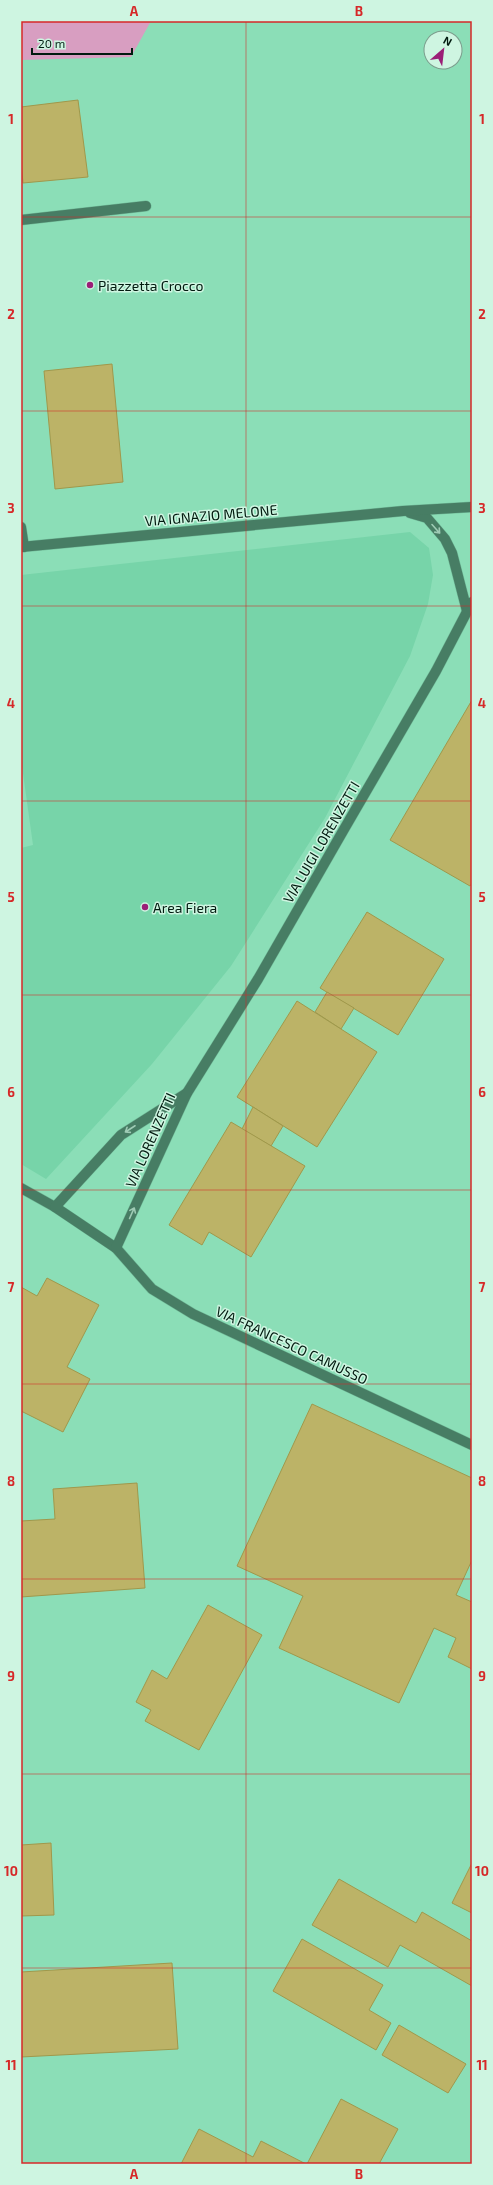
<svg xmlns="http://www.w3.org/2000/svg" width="493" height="2185" font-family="'Exo 2',sans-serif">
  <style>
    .built { fill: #77d4a9 }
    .green { fill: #d89ec1 }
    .building { fill: #bcb367; stroke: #a0984b }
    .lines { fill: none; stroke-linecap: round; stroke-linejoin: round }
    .minor-casing { stroke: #72bb99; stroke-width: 11 }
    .minor { stroke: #477d64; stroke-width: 10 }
    .oneway { stroke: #9fcbb5 }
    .grid { fill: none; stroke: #d62828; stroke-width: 1; stroke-opacity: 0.55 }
    .poi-dot { fill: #9b1f77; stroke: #cef5e1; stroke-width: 1.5 }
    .labels { text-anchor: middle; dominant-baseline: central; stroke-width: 3; stroke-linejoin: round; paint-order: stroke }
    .poi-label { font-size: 14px; fill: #011a0f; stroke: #cef5e1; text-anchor: start }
    .street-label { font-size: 14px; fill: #011a0f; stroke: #cef5e1 }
    .neatline { fill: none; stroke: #d62828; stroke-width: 1.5 }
    .grid-label { font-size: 13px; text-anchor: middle; font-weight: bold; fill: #d62828 }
  </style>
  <rect width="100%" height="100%" fill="#8bdeb7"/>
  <polygon class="built" points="410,532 429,548 433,575 428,604 410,656 325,818 231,966 152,1064 46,1179 21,1164 21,848 33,845 21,759 21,575"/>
  <polygon class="green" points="21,21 151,21 131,57 21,60"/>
  <g class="building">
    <polygon points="78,100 88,177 23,183 21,162 21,107"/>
    <polygon points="112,364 123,482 55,489 44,371"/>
    <polygon points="472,700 472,883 470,886 390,840"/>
    <polygon points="367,912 444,959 398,1035 320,988"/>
    <polygon points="327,992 354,1008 341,1029 315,1012"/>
    <polygon points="297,1001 377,1052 317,1147 237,1097"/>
    <polygon points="253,1107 283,1126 271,1146 242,1129"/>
    <polygon points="231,1122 305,1166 251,1257 209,1232 202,1245 169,1225"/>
    <polygon points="47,1278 99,1305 67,1367 90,1379 63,1432 21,1411 21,1287 37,1296"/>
    <polygon points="312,1404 472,1478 472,1560 456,1595 472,1602 472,1669 448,1657 456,1638 434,1628 399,1703 279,1648 303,1596 237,1566"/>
    <polygon points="137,1483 145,1588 21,1597 21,1521 55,1519 53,1489"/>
    <polygon points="208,1605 262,1635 199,1750 145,1721 151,1710 136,1702 152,1670 167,1679"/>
    <polygon points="51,1843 54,1915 21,1916 21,1845"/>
    <polygon points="472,1863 472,1913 452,1903"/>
    <polygon points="339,1879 416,1923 422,1912 472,1941 472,1986 400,1945 388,1967 312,1925"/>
    <polygon points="302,1939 383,1985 369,2010 391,2023 376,2050 273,1991"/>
    <polygon points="172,1963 178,2049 21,2057 21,1972"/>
    <polygon points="399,2025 466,2064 448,2093 382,2055"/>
    <polygon points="341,2099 398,2129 379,2164 307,2164"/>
    <polygon points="199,2129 253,2157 261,2141 306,2164 181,2164"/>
  </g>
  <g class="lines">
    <g class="minor-casing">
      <g id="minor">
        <polyline points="21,220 146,206"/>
        <polyline points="410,513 427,518 445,539 452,553 467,611"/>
        <polyline points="21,527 24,547"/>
        <polyline points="21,547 403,511 472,507"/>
        <polyline points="21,1188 55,1207 116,1248 152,1289 193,1314 472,1445"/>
        <polyline points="55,1207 121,1135 187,1093"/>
        <polyline points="116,1248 187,1093 258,979 343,831 436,671 472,602"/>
      </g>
    </g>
    <use href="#minor" class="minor"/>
  </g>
  <defs><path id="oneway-shaft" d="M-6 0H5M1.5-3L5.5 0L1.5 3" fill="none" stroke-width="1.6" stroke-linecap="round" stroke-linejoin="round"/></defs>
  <g class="oneway">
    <use href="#oneway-shaft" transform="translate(436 529) rotate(48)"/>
    <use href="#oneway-shaft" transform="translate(130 1129) rotate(147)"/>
    <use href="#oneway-shaft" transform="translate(132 1213) rotate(-66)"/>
  </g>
  <path class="grid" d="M 246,21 L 246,2164M 21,217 L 472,217M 21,411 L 472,411M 21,606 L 472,606M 21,801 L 472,801M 21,995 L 472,995M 21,1190 L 472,1190M 21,1384 L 472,1384M 21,1579 L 472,1579M 21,1774 L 472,1774M 21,1968 L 472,1968"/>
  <g class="poi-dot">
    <circle cx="90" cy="285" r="4"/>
    <circle cx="145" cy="907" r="4"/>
  </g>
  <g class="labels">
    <g class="poi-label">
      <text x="98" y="285">Piazzetta Crocco</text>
      <text x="153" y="907">Area Fiera</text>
    </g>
    <g class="street-label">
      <text transform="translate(211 515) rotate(-5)">VIA IGNAZIO MELONE</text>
      <text transform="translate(321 842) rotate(-60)">VIA LUIGI LORENZETTI</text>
      <text transform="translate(150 1140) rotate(-66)">VIA LORENZETTI</text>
      <text transform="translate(292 1345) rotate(25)">VIA FRANCESCO CAMUSSO</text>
    </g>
  </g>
  <rect width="493" height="2185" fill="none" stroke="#cef5e1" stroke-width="44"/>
  <g transform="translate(443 50) rotate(28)"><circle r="19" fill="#cef5e1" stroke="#7c9d8d"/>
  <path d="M0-3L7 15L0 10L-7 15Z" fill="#9b1f77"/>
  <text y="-6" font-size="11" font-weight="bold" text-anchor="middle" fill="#011a0f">N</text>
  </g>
  <path d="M32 48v6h100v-6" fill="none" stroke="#011a0f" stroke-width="2"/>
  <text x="38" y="48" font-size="12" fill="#011a0f" stroke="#cef5e1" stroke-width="3" paint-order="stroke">20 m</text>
  <rect x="22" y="22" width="449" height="2141" class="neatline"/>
  <g class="grid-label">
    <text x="134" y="16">A</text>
    <text x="359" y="16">B</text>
    <text x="11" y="124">1</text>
    <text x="482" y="124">1</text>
    <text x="11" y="319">2</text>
    <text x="482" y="319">2</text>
    <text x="11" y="513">3</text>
    <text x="482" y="513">3</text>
    <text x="11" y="708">4</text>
    <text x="482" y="708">4</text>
    <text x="11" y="902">5</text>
    <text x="482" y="902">5</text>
    <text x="11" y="1097">6</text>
    <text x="482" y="1097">6</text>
    <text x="11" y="1292">7</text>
    <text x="482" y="1292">7</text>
    <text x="11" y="1486">8</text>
    <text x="482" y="1486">8</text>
    <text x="11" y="1681">9</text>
    <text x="482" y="1681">9</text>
    <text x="11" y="1876">10</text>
    <text x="482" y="1876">10</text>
    <text x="11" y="2070">11</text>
    <text x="482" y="2070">11</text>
    <text x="134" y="2179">A</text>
    <text x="359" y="2179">B</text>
  </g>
</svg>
